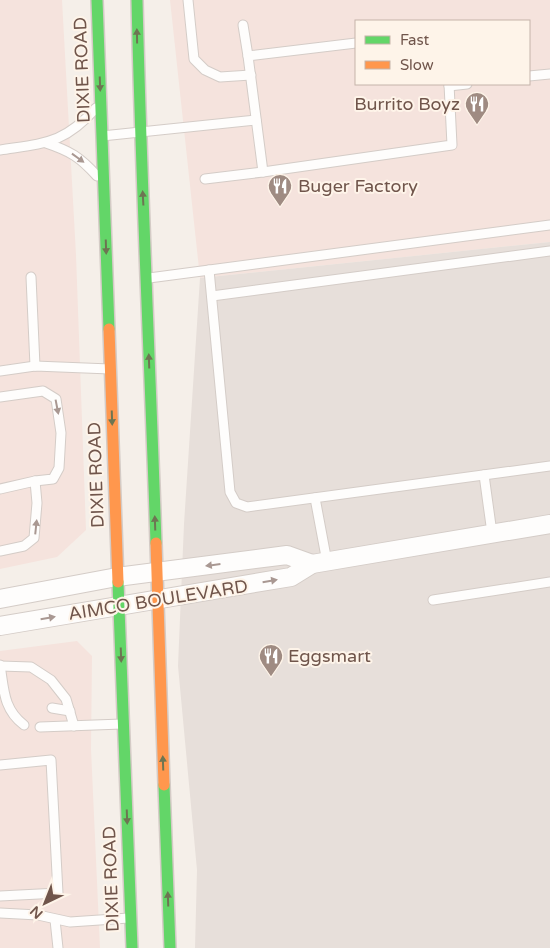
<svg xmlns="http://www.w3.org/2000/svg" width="550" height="948" font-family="'Varela Round',sans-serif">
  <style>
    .commercial { fill: #f5e3dd; fill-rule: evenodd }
    .industrial { fill: #e7dfda }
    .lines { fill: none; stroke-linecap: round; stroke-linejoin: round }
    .lane-casing { stroke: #d4ccc7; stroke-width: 11 }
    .street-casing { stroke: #d4ccc7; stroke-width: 20 }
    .fast-casing { stroke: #d4cbc6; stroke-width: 14 }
    .slow-casing { stroke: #d4cbc6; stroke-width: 14 }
    .lane { stroke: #fefdfc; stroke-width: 9 }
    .street { stroke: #fefdfc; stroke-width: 18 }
    .fast { stroke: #63d668; stroke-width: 11 }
    .slow { stroke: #ff974d; stroke-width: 11 }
    .oneway { fill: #6d7552 }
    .oneway2 { fill: #a99892 }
    .labels { text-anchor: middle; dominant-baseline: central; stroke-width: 4; stroke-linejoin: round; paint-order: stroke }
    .street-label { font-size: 18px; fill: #70554b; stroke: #fef4e9 }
    .poi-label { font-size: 18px; fill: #70554b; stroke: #fef4e9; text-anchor: start }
  </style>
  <rect width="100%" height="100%" fill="#f5efe9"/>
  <g class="commercial">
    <polygon points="0,0 62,0 76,255 86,530 57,557 0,569"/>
    <path d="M 170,0 L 550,0 L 550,242 L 200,278 ZM 356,21 L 529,21 L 529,84 L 356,84 Z"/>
    <polygon points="77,641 92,656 91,749 100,948 0,948 0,651"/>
  </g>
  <polygon class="industrial" points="550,242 550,948 195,948 197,870 178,666 184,524 200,278"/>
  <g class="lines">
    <g class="lane-casing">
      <g id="lane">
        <polyline points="188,0 194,59 205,70 220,77 251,75"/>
        <polyline points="243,25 248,56"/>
        <polyline points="529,76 550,74"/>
        <polyline points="449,86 467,84"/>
        <polyline points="102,136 256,120"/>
        <path d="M 46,143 C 70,151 80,157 97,176"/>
        <path d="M 0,150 C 45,143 64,144 96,108"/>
        <polyline points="263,172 248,56 356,43"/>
        <polyline points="205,179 263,172 452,145 449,84"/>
        <polyline points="209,270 230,492 236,503 247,507 550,466"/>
        <polyline points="31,277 35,366"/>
        <polyline points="149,278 550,225"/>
        <polyline points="212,296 550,251"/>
        <polyline points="0,371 35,366 110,369"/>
        <polyline points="0,397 43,391 56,399 61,433 59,468 53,479 35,481"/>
        <polyline points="484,475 492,533"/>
        <polyline points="0,489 35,481 37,503 34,538 24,546 0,551"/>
        <polyline points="315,498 327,562"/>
        <polyline points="433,600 550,582"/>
        <path d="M 0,665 C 4,689 3,709 24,725"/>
        <polyline points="0,666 31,667 51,680 66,699 74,726"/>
        <polyline points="52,708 70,711"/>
        <polyline points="40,727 122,724"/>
        <polyline points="0,765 51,760 58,893 0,896"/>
        <polyline points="0,913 38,915 70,922 129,918"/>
        <polyline points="55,920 58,948"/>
      </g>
    </g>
    <g class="street-casing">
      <g id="street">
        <polyline points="0,599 117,577 287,555 312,564"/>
        <polyline points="0,626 291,577 312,564 550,524"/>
      </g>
    </g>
    <g class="fast-casing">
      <g id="fast">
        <polyline points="97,0 109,329"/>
        <path d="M 137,0 C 141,181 150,362 156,543"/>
        <polyline points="118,582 132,948"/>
        <polyline points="164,785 170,948"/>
      </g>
    </g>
    <g class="slow-casing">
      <g id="slow">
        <polyline points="109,329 118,582"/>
        <polyline points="156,543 164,785"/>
      </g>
    </g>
    <use href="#lane" class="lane"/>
    <use href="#street" class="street"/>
    <use href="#fast" class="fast"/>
    <use href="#slow" class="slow"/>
  </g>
  <defs><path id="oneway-solid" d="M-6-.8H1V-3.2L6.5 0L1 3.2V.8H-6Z" transform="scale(1.25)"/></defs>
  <g class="oneway">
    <use href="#oneway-solid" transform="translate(137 36) rotate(-91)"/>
    <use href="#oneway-solid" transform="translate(100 84) rotate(88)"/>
    <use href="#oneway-solid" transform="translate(143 198) rotate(-93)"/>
    <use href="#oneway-solid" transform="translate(106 247) rotate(88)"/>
    <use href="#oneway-solid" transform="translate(149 361) rotate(-92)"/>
    <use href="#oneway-solid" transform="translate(112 418) rotate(88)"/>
    <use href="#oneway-solid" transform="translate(155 523) rotate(-92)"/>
    <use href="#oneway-solid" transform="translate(121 655) rotate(88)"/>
    <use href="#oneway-solid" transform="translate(163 763) rotate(-92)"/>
    <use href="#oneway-solid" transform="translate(127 817) rotate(88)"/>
    <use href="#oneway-solid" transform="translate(168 899) rotate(-92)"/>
  </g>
  <g class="oneway2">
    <use href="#oneway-solid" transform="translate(78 158) rotate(36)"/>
    <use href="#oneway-solid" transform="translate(57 407) rotate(79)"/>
    <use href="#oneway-solid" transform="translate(36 527) rotate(-84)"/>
    <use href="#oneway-solid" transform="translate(213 565) rotate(173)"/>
    <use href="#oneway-solid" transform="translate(270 581) rotate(-10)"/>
    <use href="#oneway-solid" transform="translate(48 618) rotate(-10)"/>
  </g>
  <defs>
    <g id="restaurant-pin" transform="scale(1.25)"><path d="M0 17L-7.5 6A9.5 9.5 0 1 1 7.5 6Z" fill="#9f8b82" stroke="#fef4e9"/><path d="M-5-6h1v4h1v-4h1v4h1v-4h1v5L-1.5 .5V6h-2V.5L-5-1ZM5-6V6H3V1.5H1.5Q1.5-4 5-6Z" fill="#fff"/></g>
  </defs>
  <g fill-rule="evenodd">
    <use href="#restaurant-pin" x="477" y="104"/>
    <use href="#restaurant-pin" x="280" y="186"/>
    <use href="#restaurant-pin" x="271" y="656"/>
  </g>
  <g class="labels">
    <g class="street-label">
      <text transform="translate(82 70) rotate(-92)">DIXIE ROAD</text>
      <text transform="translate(96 475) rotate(-92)">DIXIE ROAD</text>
      <text transform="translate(158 600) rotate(-9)">AIMCO BOULEVARD</text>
      <text transform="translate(111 879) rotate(-92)">DIXIE ROAD</text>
    </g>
    <g class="poi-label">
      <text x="460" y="104" text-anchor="end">Burrito Boyz</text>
      <text x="298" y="186">Buger Factory</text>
      <text x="288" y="656">Eggsmart</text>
    </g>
  </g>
  <rect x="355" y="20" width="175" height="65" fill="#fef4e9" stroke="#c5b4aa"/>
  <rect x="365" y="36" width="25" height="8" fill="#63d668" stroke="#c5b4aa"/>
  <text x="400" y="45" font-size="15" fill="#70554b">Fast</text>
  <rect x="365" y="61" width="25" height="8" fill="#ff974d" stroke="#c5b4aa"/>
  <text x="400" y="70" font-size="15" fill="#70554b">Slow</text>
  <g transform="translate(45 903) rotate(223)" stroke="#fef4e9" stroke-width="4" paint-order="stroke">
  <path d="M0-4L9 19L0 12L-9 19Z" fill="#70554b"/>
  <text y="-8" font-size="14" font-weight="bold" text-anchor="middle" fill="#70554b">N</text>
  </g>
</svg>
